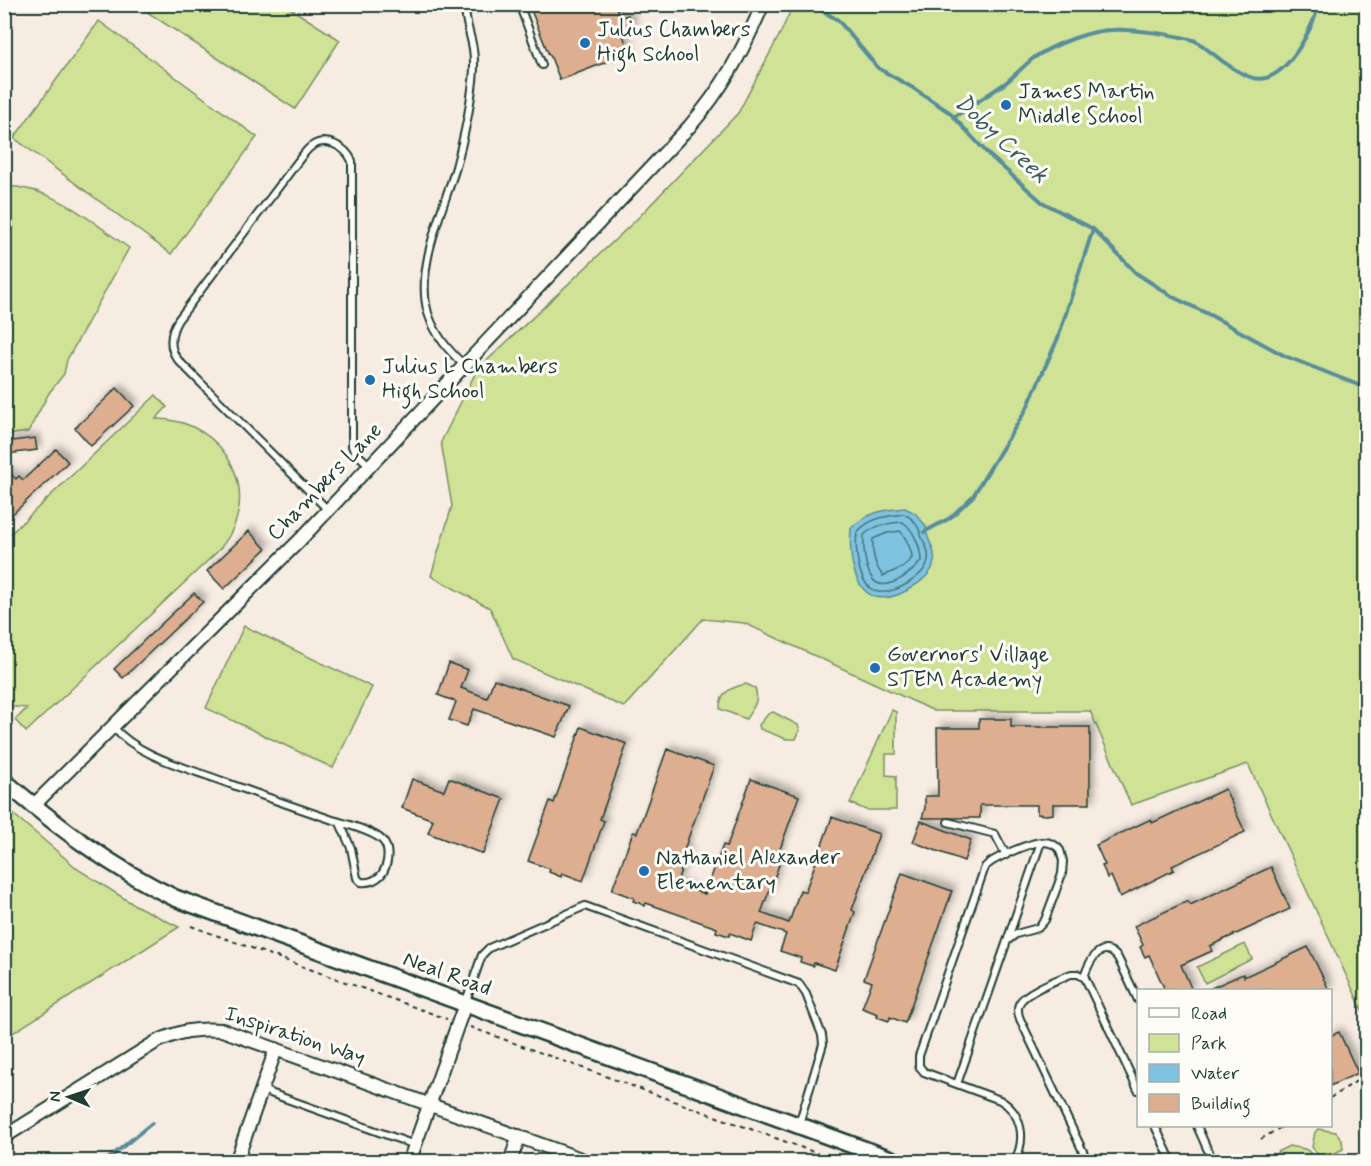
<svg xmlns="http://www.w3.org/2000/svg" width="1371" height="1166" font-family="Mynerve,sans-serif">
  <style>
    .green { fill: #d0e296; stroke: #789065; stroke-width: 1.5 }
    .water { fill: #7fc3e0; stroke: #598d9b; stroke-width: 1.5 }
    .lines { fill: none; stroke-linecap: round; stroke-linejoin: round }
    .shore { stroke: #457379; stroke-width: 1.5 }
    .stream { stroke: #598d9b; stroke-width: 4 }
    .building { fill: #deae90; stroke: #1f3d34; stroke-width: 1.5; filter: url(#shadow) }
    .service-casing { stroke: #1f3d34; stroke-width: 10 }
    .minor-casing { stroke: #1f3d34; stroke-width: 16 }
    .tertiary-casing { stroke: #1f3d34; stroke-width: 20 }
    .path { stroke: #1f3d34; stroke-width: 2; stroke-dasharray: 4.5 4.5; stroke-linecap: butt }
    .service { stroke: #fdfcf7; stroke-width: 6 }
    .minor { stroke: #fdfcf7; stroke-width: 12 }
    .tertiary { stroke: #fdfcf7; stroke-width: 15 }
    .poi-dot { fill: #1f6fb2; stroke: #fdfcf7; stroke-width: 2 }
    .labels { text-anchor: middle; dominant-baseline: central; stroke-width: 6; stroke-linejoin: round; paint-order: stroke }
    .poi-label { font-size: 22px; fill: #1f3d34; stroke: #fdfcf7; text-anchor: start }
    .street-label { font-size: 22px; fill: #1f3d34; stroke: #fdfcf7 }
    .water-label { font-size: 24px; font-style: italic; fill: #375e5f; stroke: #fdfcf7 }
  </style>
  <defs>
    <filter id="shadow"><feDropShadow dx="4.5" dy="-4.5" stdDeviation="3" flood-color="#0004"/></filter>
  </defs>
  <rect width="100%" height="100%" fill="#f7ece2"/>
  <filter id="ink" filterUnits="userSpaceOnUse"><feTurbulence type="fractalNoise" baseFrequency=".0167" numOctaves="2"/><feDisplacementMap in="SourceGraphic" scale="12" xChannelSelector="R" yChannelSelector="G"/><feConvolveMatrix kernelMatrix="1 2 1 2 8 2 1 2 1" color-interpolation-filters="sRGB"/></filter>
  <g filter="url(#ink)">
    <g class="green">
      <polygon points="139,4 285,5 340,40 295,109 138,6"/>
      <polygon points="981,4 987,8 1018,4 1366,5 1366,1018 1248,764 1131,805 1090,711 934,711 744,623 703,619 624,707 513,659 490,608 431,576 452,506 441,442 477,370 636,220 738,113 781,32 793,5"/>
      <polygon points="99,21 257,137 171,254 14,138"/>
      <path d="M 5,186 C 54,187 91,221 129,248 L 67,360 L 64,374 L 49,393 L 28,432 L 7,435 L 4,432 Z"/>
      <path d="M 156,395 L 167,407 L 156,419 C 226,419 268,497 217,552 L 26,732 L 15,720 L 27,708 L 5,706 L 5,539 Z"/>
      <polygon points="244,626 372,687 333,768 206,708"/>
      <path d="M 746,684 L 755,688 C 760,703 752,708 746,719 L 720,709 C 719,692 732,687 746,684 Z"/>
      <polygon points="892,710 896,712 896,754 886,754 886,775 896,776 896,810 866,810 850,803"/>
      <polygon points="773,712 798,725 800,730 796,739 786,739 760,729 759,725 768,714"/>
      <polygon points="5,807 79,870 133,904 179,927 5,1038"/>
      <polygon points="1245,944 1252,959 1205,983 1197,967"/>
      <polygon points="1318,1129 1336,1132 1342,1140 1343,1149 1325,1158 1321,1158 1312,1147 1315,1132"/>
      <path d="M 1289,1146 C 1301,1149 1311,1146 1313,1161 L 1278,1161 L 1277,1152 Z"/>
    </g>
    <path class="water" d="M 905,508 L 915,513 L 926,526 C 925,541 939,550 933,566 C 929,577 916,585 906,591 C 858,616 848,566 851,528 C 869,512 882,510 905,508 Z"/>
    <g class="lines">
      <g class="shore">
        <path d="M 904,514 C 914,519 918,525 921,535 C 924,544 930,550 928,561 C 926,576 890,598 875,591 C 857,583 855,548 857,532 C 870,518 886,516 904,514 Z"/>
        <path d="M 903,522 C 914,530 921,548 921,561 C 914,571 890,590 877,583 C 865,576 863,548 864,535 C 874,525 889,523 903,522 Z"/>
        <path d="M 900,531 C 905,536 912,550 912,558 L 903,567 L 883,576 C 875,566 872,552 873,539 L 887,533 Z"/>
      </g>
      <g class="stream">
        <polyline points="810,4 838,20 878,68 913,88 949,112 989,155 1042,202 1093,229 1136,273 1173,297 1210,315 1285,356 1366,388"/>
        <path d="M 954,117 C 971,106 988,95 1004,84 C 1015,76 1024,65 1035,57 C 1053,45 1090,30 1112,30 C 1133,29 1173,34 1193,40 C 1200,42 1206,49 1212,53 C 1223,62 1237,72 1250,77 C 1283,90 1313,28 1319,4"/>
        <polyline points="924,532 950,518 973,496 1027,408 1058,338 1093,229"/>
        <polyline points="104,1162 152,1123"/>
      </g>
    </g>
    <g class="building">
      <polygon points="531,4 615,4 620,18 628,15 633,29 622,33 630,53 560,80 550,55 549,55 531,10 533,10"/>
      <polygon points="117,388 134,406 91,446 75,428"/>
      <polygon points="35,438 37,450 7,454 5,442"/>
      <polygon points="56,449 68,462 4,522 4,468 16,479 19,476 23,480"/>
      <polygon points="249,531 266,549 224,589 207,571"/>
      <polygon points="194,593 203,602 123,678 114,669"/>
      <polygon points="449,663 468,670 461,688 487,698 494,679 569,706 556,737 474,709 467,726 449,720 456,702 438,695"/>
      <polygon points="979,719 1011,719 1011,727 1090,727 1090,804 1053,804 1053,814 1046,815 1037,814 1037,805 980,805 980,818 922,818 925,808 925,796 938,796 937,728 979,728"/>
      <polygon points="581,727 627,744 600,819 604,821 583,881 562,873 561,877 554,874 549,872 550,869 528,861 550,801 554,803"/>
      <polygon points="667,749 714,766 684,850 688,851 676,884 705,894 723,845 727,846 751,779 799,796 775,863 779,865 761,913 789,923 800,890 805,892 832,817 879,834 852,910 855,912 835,970 814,963 813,966 800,962 801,958 780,951 786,934 757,924 751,941 730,933 729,936 716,932 717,928 646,903 645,906 639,903 633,901 634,898 612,890 633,832 637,833"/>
      <polygon points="449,778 504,799 483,854 428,833 433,820 402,808 412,779 444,791"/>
      <polygon points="1225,789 1245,832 1172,866 1174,870 1120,897 1111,876 1107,878 1105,872 1102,866 1105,865 1096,845 1151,819 1152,823"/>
      <polygon points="921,821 971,840 964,861 913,842"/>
      <polygon points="1271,867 1290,909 1210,946 1212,951 1181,965 1192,990 1165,990 1149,955 1145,957 1140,947 1143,945 1134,926 1188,901 1190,905"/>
      <polygon points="902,873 952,891 905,1023 890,1017 889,1021 877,1017 878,1014 862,1008 872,982 864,979"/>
      <polygon points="1308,947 1329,990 1207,990 1243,974 1244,977"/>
      <polygon points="1339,1032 1358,1073 1330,1086 1330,1036"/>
    </g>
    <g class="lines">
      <g class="service-casing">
        <g id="service">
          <polyline points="519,4 542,65"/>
          <path d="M 464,365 C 448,350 435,335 428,313 C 415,268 443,210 456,167 C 461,148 466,128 469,109 C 472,90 476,68 473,49 C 471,35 464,20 465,4"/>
          <path d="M 328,510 L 179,361 C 168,349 170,333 178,320 L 302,156 C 305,153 308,148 312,146 C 326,136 346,147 352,161 L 352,446 L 354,451 L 370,466"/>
          <path d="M 112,726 C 139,757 185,767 222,781 C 257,794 292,806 327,818 C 341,823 372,830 382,840 C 391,849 388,866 381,875 C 375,881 369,883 361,882 L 357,878 L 351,848 L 340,823"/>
          <polyline points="948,822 995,834 1006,855"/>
          <polyline points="1008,938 1041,842"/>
          <path d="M 1084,977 C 1089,962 1101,937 1118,958 L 1138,1000"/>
          <polyline points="465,1004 482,955 489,948 585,906 799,984 806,994 822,1035 823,1044 799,1124"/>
          <path d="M 957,1084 L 1007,941 L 1016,934 L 1038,928 L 1045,920 L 1062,874 L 1063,861 L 1060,850 C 1056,845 1051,842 1043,842 C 1031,842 993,858 985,867 L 919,1056 L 919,1066 L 924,1072 L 1000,1100 C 1022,1113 1027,1139 1014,1162"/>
          <polyline points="262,1090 415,1145"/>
          <polyline points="1155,1126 1172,1162"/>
          <polyline points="1197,1126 1213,1162"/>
          <path d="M 1088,1162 L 1020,1019 C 1018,1014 1017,1009 1019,1004 C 1024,992 1059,979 1071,974 L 1078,974 L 1085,978 L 1138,1090"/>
        </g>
      </g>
      <g class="minor-casing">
        <g id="minor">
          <path d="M 34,805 L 300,540 L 689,127 C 724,87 742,52 763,4"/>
          <path d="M 4,1137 L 156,1042 C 180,1031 195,1028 222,1030 L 589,1162"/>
          <polyline points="236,1162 276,1049"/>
          <polyline points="409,1162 465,1004"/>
          <polyline points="510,1162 519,1136"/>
        </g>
      </g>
      <g class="tertiary-casing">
        <path id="tertiary" d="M 4,781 C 57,826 112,868 175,898 L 899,1162"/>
      </g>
      <g class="path">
        <polyline points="191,926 447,1019"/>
        <polyline points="470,1027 822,1155"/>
        <polyline points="1359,1047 1366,1064"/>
        <polyline points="1330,1098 1366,1075"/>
        <polyline points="1261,1139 1283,1126"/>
      </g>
      <use href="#service" class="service"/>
      <use href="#minor" class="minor"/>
      <use href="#tertiary" class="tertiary"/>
    </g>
  </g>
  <g class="poi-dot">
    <circle cx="585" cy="43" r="6"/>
    <circle cx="1006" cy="105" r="6"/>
    <circle cx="370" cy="380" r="6"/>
    <circle cx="875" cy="668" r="6"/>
    <circle cx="644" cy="871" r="6"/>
  </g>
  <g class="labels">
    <g class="poi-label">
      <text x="597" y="30">Julius Chambers<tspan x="597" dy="25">High School</tspan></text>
      <text x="1018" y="92">James Martin<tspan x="1018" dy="25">Middle School</tspan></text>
      <text x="382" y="367">Julius L Chambers<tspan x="382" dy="25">High School</tspan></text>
      <text x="887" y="655">Governors' Village<tspan x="887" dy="25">STEM Academy</tspan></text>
      <text x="656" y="858">Nathaniel Alexander<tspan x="656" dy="25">Elementary</tspan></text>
    </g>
    <g class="street-label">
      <text transform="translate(325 482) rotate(-46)">Chambers Lane</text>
      <text transform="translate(447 974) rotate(20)">Neal Road</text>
      <text transform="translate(295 1036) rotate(18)">Inspiration Way</text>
    </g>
    <g class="water-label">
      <text transform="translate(1001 139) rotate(43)">Doby Creek</text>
    </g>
  </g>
  <rect width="1371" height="1166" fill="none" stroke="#fdfcf7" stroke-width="24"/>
  <rect x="12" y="12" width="1347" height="1142" fill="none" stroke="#1f3d34" stroke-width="2" filter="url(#ink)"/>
  <rect x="1137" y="989" width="195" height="138" fill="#fdfcf7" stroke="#a4b0a9" stroke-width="1.5"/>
  <rect x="1149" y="1008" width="30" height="9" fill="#fdfcf7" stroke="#a4b0a9" stroke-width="1.5"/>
  <text x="1191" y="1019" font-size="18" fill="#1f3d34">Road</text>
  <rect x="1149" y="1034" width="30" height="18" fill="#d0e296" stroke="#a4b0a9" stroke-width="1.5"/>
  <text x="1191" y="1049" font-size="18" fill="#1f3d34">Park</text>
  <rect x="1149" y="1064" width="30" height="18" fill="#7fc3e0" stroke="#a4b0a9" stroke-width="1.5"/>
  <text x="1191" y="1079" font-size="18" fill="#1f3d34">Water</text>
  <rect x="1149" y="1094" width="30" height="18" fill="#deae90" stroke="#a4b0a9" stroke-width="1.5"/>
  <text x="1191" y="1109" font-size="18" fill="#1f3d34">Building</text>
  <g transform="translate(69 1097) rotate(272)" stroke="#fdfcf7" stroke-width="4.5" paint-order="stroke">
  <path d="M0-4.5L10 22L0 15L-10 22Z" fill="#1f3d34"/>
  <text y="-9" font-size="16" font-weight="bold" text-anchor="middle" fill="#1f3d34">N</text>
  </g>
</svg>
